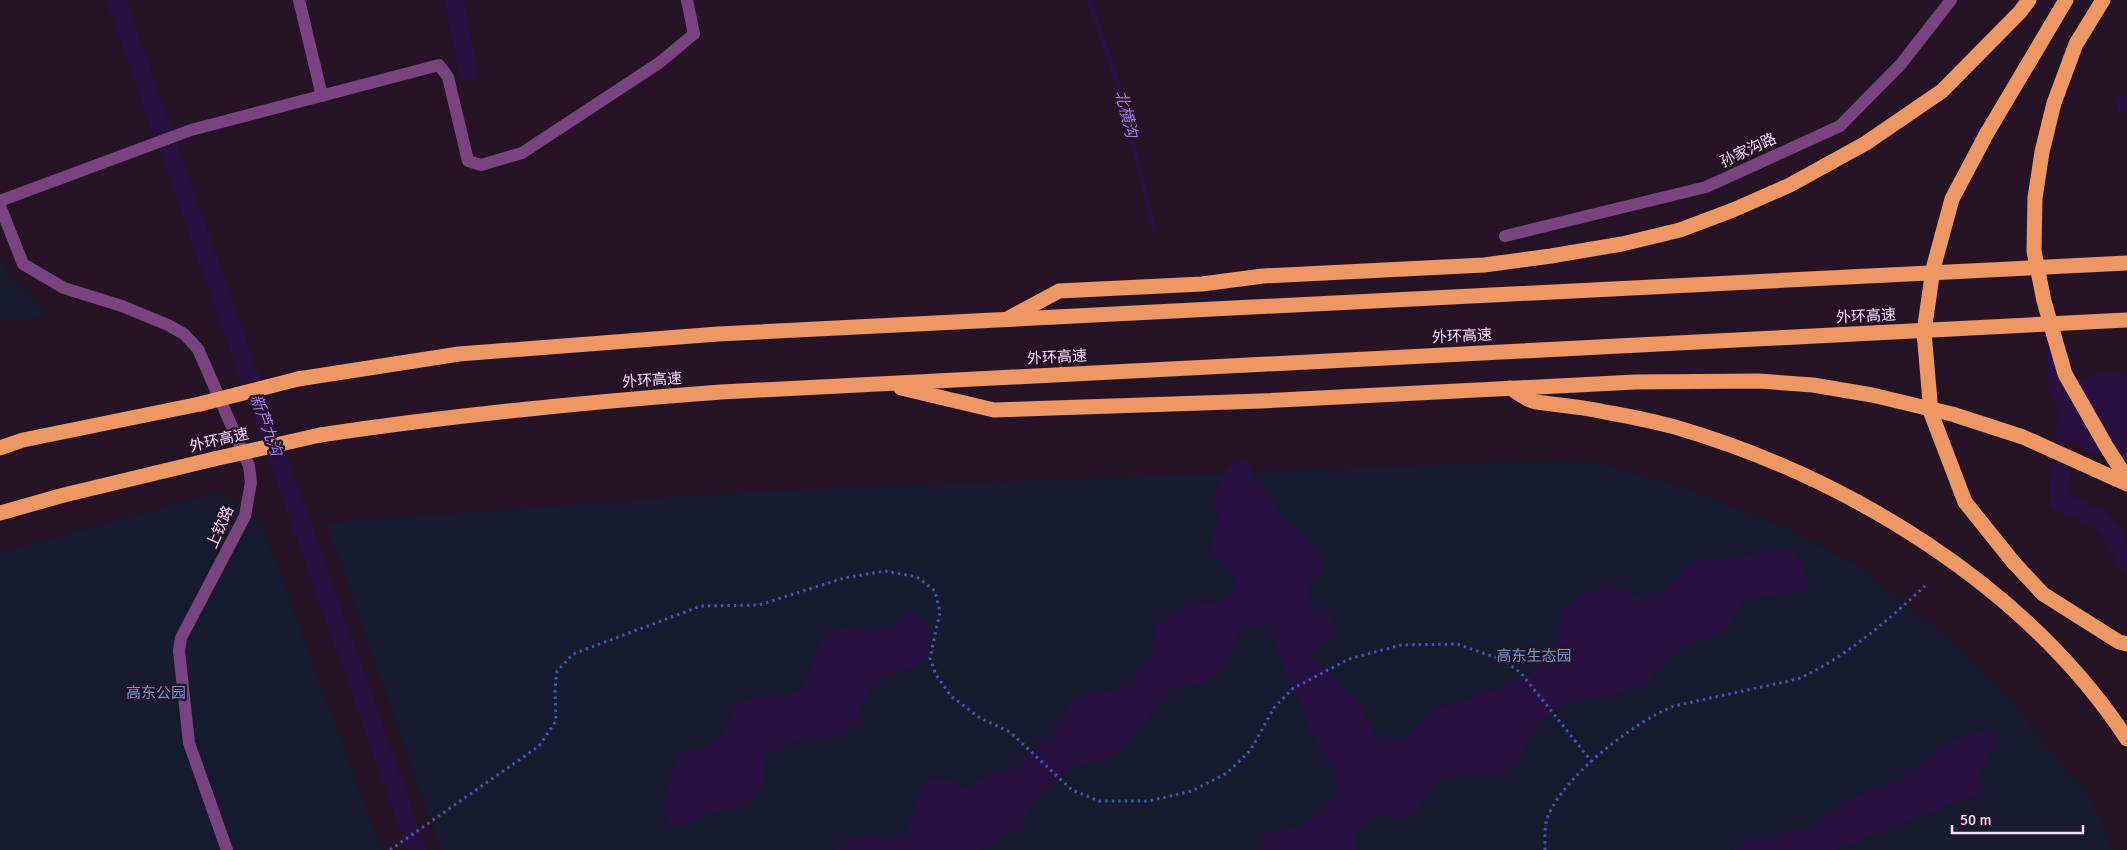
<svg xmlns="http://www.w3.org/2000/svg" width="2127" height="850" font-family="Signika,'Noto Sans SC',sans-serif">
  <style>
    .green { fill: #161b30 }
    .water { fill: #281141 }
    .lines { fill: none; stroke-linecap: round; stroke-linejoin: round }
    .stream { stroke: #281141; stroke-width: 5 }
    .canal { stroke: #281141; stroke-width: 19 }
    .path { stroke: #3e56ad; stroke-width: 3; stroke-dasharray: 2.5 4; stroke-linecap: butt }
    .minor { stroke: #794380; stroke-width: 12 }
    .highway { stroke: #ed9765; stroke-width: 15 }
    .highway-bridge { stroke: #ed9765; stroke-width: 15 }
    .labels { text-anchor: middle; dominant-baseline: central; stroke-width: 4.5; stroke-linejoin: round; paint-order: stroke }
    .street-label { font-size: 15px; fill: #fadcfb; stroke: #261326 }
    .park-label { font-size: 15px; fill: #7098d3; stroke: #261326 }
    .water-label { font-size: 16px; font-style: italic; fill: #9b76ef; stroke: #261326 }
  </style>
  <rect width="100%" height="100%" fill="#261326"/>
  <g class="green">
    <polygon points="0,258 10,277 36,302 47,317 0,321"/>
    <polygon points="1534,461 1597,463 1682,487 1790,530 1854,564 1946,638 2013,705 2093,803 2113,850 441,850 326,523 745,492"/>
    <polygon points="219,492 262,525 381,850 0,850 0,553"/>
  </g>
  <g class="water">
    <polygon points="2116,97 2127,97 2127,112 2118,113"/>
    <polygon points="2107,372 2127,376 2127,460 2123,461 2082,449 2058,411 2049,389"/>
    <path d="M 1241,460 L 1247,461 L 1253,477 L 1272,500 L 1280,515 L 1312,543 L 1319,552 L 1322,572 L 1310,584 C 1308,601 1312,615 1332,614 L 1336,629 C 1328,642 1321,648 1308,655 L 1358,700 L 1374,734 L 1383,740 L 1397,741 L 1413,731 L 1426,716 L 1448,705 L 1506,685 L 1526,677 L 1539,666 L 1549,659 L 1555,650 L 1560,614 L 1565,607 L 1581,595 L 1598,587 L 1609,586 L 1620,588 L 1646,599 L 1654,596 L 1675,579 L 1685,565 L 1697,559 L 1738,557 L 1773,549 L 1784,548 L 1794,552 C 1802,564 1810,575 1808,590 L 1743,601 L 1727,628 L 1713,638 L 1695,641 L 1671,652 L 1645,685 L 1608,697 L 1580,697 L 1554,710 L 1542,719 L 1530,734 L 1526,747 L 1513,767 L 1505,774 L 1497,777 L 1478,775 L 1447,777 L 1439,781 L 1409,819 C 1401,819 1393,816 1385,816 C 1364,816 1352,830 1357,850 L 1257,850 L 1269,833 L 1302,825 L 1315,817 L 1336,794 L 1337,783 L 1336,771 L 1326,760 L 1309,730 L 1302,708 L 1268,630 L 1263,627 L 1248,625 L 1241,630 L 1221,673 L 1211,680 L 1190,687 L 1181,687 L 1172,691 L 1153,710 L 1127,746 L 1108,758 L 1070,768 L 1042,792 L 1021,823 L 1012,832 L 980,850 L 835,850 L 849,839 L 858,836 L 888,840 L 899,841 L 902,838 L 909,826 L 918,791 L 922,784 L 930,779 L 947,778 L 961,786 L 967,787 L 974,784 L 978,779 L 1013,770 L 1025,754 L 1049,738 L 1072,702 L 1082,697 L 1114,690 L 1124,686 L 1134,677 L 1151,655 L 1155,629 L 1159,622 L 1190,602 L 1214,603 L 1224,598 L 1239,584 C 1231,574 1217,563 1213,550 C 1209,539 1216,530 1218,520 C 1219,513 1215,508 1214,501 C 1212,486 1228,465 1241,460 Z"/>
    <path d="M 908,614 C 914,615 920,615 925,621 C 934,631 931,655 921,663 C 908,674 890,667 874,686 C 860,701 862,726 840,735 C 809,747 796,728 765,757 L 765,778 L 756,798 C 746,799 743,805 735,808 C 730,810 724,810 719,811 C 704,815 686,831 670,824 C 667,820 665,815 664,810 C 663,804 673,760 677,756 C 689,746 708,752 719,740 C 729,729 729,709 742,702 C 759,691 789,703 803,685 C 815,669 813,640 833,630 C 848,623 867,635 882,630 C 891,627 898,618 908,614 Z"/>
    <path d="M 1989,728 C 2005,738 1999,742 1990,753 C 1985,759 1983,768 1981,776 L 1984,783 L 1984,790 L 1981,793 L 1837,850 L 1732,850 L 1746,838 L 1776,838 L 1783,829 L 1808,830 L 1816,827 L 1822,819 L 1849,799 L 1901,778 L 1939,748 L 1959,738 Z"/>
  </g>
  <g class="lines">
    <polyline class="stream" points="1089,0 1121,93 1154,231"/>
    <g class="canal">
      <polyline points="116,0 417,850"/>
      <polyline points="454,0 468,71"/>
      <polyline points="2057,356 2057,387"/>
      <polyline points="2065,436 2066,424"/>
      <path d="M 2061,473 L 2058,500 C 2097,518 2109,520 2127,562"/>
    </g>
    <g class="path">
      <polyline points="390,850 539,746 556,721 555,689 557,671 573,654 701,606 759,605 844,578 885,571 917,577 935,591 940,612 930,658 936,675 951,696 980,718 1010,732 1072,790 1099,801 1149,801 1192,791 1227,773 1250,751 1274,708 1292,689 1349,659 1401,645 1457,644 1503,660 1521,673 1592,762"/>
      <path d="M 1545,850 C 1545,839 1544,826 1548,816 C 1565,775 1634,722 1674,706 L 1798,679 C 1846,657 1886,622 1925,586"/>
    </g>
    <g class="minor">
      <polyline points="299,0 322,96"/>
      <polyline points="0,201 191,130 439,65 448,77 468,161 481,165 522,153 659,63 694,34 687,0"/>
      <polyline points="0,206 23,264 64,288 122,306 168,325 184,334 198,349 249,466 251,482 245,516 181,638 179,651 189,743 227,850"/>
      <polyline points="1505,236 1706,187 1840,126 1901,64 1951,0"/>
    </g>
    <g class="highway">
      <polyline points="1987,133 2066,0"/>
      <polyline points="1009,318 1059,291 1202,284 1263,276 1484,265 1551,256 1622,244 1680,230 1733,210 1790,185 1866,143 1942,91 2020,12 2029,0"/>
      <polyline points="298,379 459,354 718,334 2127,263"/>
      <polyline points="901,388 994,410 1261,401 1635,382 1759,381 1813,385 1872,395 1952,414 2023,437 2127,484"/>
      <path d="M 1510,388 C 1517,392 1523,397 1530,400 C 1536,403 1545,403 1552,404 C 1570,406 1587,408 1605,412 C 1628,416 1652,421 1675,427 C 1849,478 2026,586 2127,739"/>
      <path d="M 320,435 C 453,415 587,402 721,392 L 2127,320"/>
      <polyline points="0,448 23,440 200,404"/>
      <polyline points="0,513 64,495 214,459"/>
      <polyline points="2014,563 2043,594 2119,642 2127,644"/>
    </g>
    <g class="highway-bridge">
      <polyline points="2103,0 2076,44 2054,103 2042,152 2035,198 2034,251 2044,301 2065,374 2106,446 2127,479"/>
      <polyline points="1987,133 1952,199 1933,269 1924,332 1931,413 1965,502 2014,563"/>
      <polyline points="200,404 298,379"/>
      <polyline points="214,459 320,435"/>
    </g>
  </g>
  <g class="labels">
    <g class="street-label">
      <text transform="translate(1748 150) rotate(-25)">孙家沟路</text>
      <text transform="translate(1866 316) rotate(-3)">外环高速</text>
      <text transform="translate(1462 336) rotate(-3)">外环高速</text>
      <text transform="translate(1057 357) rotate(-3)">外环高速</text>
      <text transform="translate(652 380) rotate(-4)">外环高速</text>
      <text transform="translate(219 440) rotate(-13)">外环高速</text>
      <text transform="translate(220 527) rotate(-66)">上钦路</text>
    </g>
    <g class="park-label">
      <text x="1534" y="656">高东生态园</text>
      <text x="156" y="693">高东公园</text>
    </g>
    <g class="water-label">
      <text transform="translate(1126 114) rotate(76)">北横沟</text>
      <text transform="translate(266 425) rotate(70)">新芦九沟</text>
    </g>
  </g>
  <path d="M1952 825v8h131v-8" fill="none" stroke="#fadcfb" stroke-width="2.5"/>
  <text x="1960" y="825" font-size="15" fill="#fadcfb" stroke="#261326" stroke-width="4" paint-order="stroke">50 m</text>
</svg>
